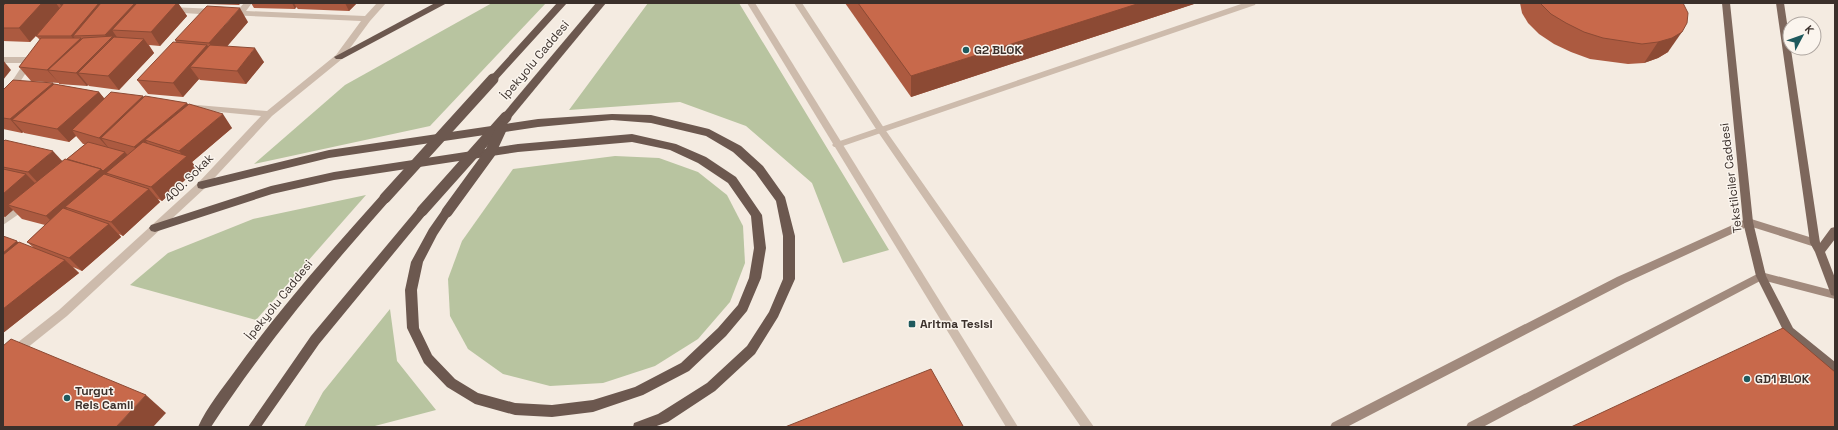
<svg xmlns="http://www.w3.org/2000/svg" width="1838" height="430" font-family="'Space Grotesk',sans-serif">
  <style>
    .green { fill: #b8c4a0 }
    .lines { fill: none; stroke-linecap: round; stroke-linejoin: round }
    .minor { fill: #cdbbac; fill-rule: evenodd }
    .tertiary { fill: #cdbbac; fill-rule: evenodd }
    .secondary { fill: #a18a7d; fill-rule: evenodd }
    .primary { fill: #7d675c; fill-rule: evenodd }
    .trunk { fill: #6c584f; fill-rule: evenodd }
    .trunk-bridge { stroke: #6c584f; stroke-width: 11 }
    .wall { fill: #ac5a40 }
    .shaded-wall { fill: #8c4a34 }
    .building { fill: #c8694b; stroke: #8c4a34 }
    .poi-dot { fill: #1f5a5e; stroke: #fbf5ee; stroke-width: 1.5 }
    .labels { text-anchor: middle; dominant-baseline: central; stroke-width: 3; stroke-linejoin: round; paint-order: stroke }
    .poi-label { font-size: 12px; font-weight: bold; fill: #3b302b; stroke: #fbf5ee; text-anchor: start }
    .street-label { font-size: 12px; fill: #3b302b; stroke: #fbf5ee }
  </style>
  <rect width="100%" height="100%" fill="#f4ebe1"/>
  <g class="green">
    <polygon points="492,3 546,3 430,126 254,164 345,85"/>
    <polygon points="648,3 739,3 889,250 843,263 812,183 746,126 680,102 569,110"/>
    <polygon points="615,156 659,158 698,172 727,195 743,226 745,263 730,302 698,339 655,366 603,383 550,386 503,374 468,349 450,316 448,279 462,241 513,169"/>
    <polygon points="366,195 256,320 130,285 168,253 253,219"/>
    <polygon points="390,309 397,361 436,410 371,427 304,427 323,392"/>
  </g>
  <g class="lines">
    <g class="minor">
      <polygon points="244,3 252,3 246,11 365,16 377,3 386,3 370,21 342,59 272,116 205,188 67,316 7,364 3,366 3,354 59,310 199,182 261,116 188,109 183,106 185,104 267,111 336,55 361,21 228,15 228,11 237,11"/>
      <polygon points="1244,3 1256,3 1255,5 840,147 834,147 832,145 834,143"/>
      <polygon points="171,7 215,9 219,12 215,15 168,12 168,8"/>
      <polygon points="3,57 30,57 34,60 6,104 3,105 3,95 24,63 3,63"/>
      <polygon points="25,200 29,201 30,204 29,207 3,225 3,216"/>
    </g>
    <g class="tertiary">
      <polygon points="747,3 755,3 1018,427 1006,427"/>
      <polygon points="794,3 802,3 884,128 1094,427 1081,427 878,132"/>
    </g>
    <g class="secondary">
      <polygon points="1748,218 1819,240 1820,243 1819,246 1815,247 1749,226 1625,283 1347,427 1330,427 1332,423 1617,277"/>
      <polygon points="1761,272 1835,291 1835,299 1762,280 1483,427 1466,427 1468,423"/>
    </g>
    <g class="primary">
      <polygon points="1722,3 1730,3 1753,222 1766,276 1793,328 1835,362 1835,374 1831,372 1785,334 1756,276 1743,222"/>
      <polygon points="1776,3 1784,3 1820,243 1831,228 1835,227 1835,239 1825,252 1835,278 1835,296 1831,295 1830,292 1815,252 1810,243"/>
    </g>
    <g class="trunk">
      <polygon points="435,3 447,3 342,59 336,59 334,57"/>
      <polygon points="557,3 567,3 496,81 490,81 488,79 490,77"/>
      <polygon points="596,3 606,3 510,119 502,119 501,117 502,115"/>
      <polygon points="612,114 651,115 709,129 741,146 763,166 785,197 795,236 795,279 778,317 755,354 715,391 668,422 654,427 633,427 634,423 658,414 707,383 747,346 769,312 783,279 783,236 776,201 755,172 733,152 706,136 651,123 612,120 538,127 329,158 202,189 198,188 197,185 198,182 202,181 329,150 538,119"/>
      <polygon points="632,134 676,144 706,157 736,177 762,215 766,248 761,278 747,311 726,336 689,371 643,395 593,412 552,417 515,415 475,404 447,387 424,363 407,328 405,290 411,262 429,229 443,209 451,209 452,212 437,235 423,262 417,290 419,328 432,355 455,379 478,393 515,403 552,405 593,400 635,387 681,363 718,328 738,305 749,278 754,248 751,216 728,183 698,163 670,150 632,142 518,152 334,180 272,194 155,232 151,231 149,228 151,225 271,186 334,172 518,144"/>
      <path d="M 385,194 L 389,195 L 390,198 L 389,201 C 325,273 264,346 211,427 L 198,427 C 207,407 222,389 235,371 C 279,309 330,252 381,195 Z"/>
      <polygon points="422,207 426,208 427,211 426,214 319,344 261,427 248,427 311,336 418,208"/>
    </g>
    <g class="trunk-bridge">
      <polyline points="385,198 493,79"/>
      <polyline points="422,211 506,117"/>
      <polyline points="447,212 490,153 502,127"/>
    </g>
  </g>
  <g class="wall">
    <polygon points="3,3 178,3 187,16 160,46 149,45 154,53 119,90 89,86 88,85 87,86 59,84 59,83 31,81 19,67 40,40 36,36 30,42 3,41"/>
    <polygon points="181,3 241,3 239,5 206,4 205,3 205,4"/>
    <polygon points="251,3 357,3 349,11 298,9 296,7 295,9 254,8"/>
    <polygon points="845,3 1197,3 911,97"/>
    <polygon points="1520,3 1683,3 1668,52 1658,58 1644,63 1628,64 1590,59 1571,52 1554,44 1539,34 1528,23 1522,13"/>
    <polygon points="248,22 227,46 264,62 246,84 200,80 199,79 183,97 148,94 137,80 176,42 175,40"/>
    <polygon points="53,83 54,84 99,92 104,98 143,96 144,97 187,103 188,105 232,128 192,162 197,169 162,201 158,199 160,202 123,236 119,234 121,237 82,271 73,267 79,273 3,333 3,236 19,243 34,248 27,242 45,225 22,219 13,210 5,217 3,216 3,142 62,161 67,159 85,144 83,144 76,136 69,142 24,133 23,132 22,133 3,129 3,90"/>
  </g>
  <g class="shaded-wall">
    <polygon points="42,3 56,3 60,9 30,42 19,28"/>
    <polygon points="59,3 65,3 62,7"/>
    <polygon points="99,3 106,3 73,36 77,41 81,38 92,51 48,70 59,83 47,70 76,42 71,36"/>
    <polygon points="135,3 139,3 112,30 121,43 78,73 88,85 87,86 76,73 109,41 105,35"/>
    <polygon points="177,3 178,3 187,16 160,46 151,32"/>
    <polygon points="292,3 294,3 296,7 295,9"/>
    <polygon points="345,3 357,3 349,11"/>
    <polygon points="1140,3 1197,3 911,97 911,76"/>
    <polygon points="240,8 248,22 218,57 209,43"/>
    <polygon points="1682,32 1668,52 1658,58 1644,63 1658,42"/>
    <polygon points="144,39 154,53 119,90 108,76"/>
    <polygon points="207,45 216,58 190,67 199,79 183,97 173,83"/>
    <polygon points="255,48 264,62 246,84 237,71"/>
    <polygon points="3,60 11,70 3,80"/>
    <polygon points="53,83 64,97 12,120 23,132 22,133 10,119"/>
    <polygon points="99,92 110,106 72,130 76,136 69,142 57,129"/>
    <polygon points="143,96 153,109 101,138 111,151 99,138"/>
    <polygon points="187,103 197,117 145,140 155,152 145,161 134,147"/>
    <polygon points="223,114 232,128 192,162 197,169 162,201 151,187 185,158 179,151"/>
    <polygon points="53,151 65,164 41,186 28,172"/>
    <polygon points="125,152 131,159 106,173 110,178 65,207 74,216 59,229 46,216 101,169"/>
    <polygon points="26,174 39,187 8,205 13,210 5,217 3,215 3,194"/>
    <polygon points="149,189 160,202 123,236 111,222"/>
    <polygon points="109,224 121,237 82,271 69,258"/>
    <polygon points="17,241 31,255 3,277 3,253"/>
    <polygon points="65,260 79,273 3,333 3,309"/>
    <polygon points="146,395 166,413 153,427 116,427"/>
  </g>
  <g class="building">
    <polygon points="6,3 42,3 19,28 3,28 3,6"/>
    <polygon points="64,3 99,3 71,36 36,36"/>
    <polygon points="101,3 135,3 105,35 73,36"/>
    <polygon points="137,3 177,3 151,32 112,30"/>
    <polygon points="858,3 1140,3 911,76"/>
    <polygon points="1540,3 1683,3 1688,13 1687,23 1682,32 1672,38 1658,42 1642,44 1603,38 1584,32 1566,23 1551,14"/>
    <polygon points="207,6 240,8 209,43 175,40"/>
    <polygon points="113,36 76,73 48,70 83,38"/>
    <polygon points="114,37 144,39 108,76 78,73"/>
    <polygon points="41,38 81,38 47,70 19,67"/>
    <polygon points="173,42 207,45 173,83 137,80"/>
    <polygon points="210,45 255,48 237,71 190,67"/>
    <polygon points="13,80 53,83 10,119 3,118 3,90"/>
    <polygon points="54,84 99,92 57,129 12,120"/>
    <polygon points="111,92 143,96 99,138 72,130"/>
    <polygon points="145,96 187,103 134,147 101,138"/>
    <polygon points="189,104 223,114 179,151 145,140"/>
    <polygon points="5,140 53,151 28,172 3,167 3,142"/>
    <polygon points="88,142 125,152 103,171 101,169 67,159"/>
    <polygon points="143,142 187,156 151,187 106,173"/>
    <polygon points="65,159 101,169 46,216 8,205"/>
    <polygon points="3,169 26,174 3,194"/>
    <polygon points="104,174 149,189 111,222 65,207"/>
    <polygon points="63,208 109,224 69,258 27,242"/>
    <polygon points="3,236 17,241 3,253"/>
    <polygon points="19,242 65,260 3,309 3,255"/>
    <polygon points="1783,328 1835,372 1835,427 1571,427"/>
    <polygon points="11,339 146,395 116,427 3,427 3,346"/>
    <polygon points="931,369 963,426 960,427 785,427"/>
  </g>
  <g class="poi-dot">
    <circle cx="966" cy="50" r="4"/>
    <rect x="908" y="320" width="8" height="8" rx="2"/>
    <circle cx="1747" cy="379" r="4"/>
    <circle cx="67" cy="398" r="4"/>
  </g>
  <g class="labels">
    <g class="poi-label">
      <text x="974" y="50">G2 BLOK</text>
      <text x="920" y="324">Aritma Tesisi</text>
      <text x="1755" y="379">GD1 BLOK</text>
      <text x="75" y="391">Turgut<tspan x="75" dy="14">Reis Camii</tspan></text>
    </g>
    <g class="street-label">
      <text transform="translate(535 60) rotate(-50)">İpekyolu Caddesi</text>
      <text transform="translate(189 178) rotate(-45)">400. Sokak</text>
      <text transform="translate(1731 178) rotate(-97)">Tekstilciler Caddesi</text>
      <text transform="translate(279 300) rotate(-51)">İpekyolu Caddesi</text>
    </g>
  </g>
  <rect width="1838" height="430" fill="none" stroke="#3b302b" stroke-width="8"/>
  <g transform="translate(1802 36) rotate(49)"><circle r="19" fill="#fbf5ee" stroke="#aea6a0"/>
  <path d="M0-3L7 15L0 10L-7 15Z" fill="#1f5a5e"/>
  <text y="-6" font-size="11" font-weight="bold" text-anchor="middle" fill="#3b302b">K</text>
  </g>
</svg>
